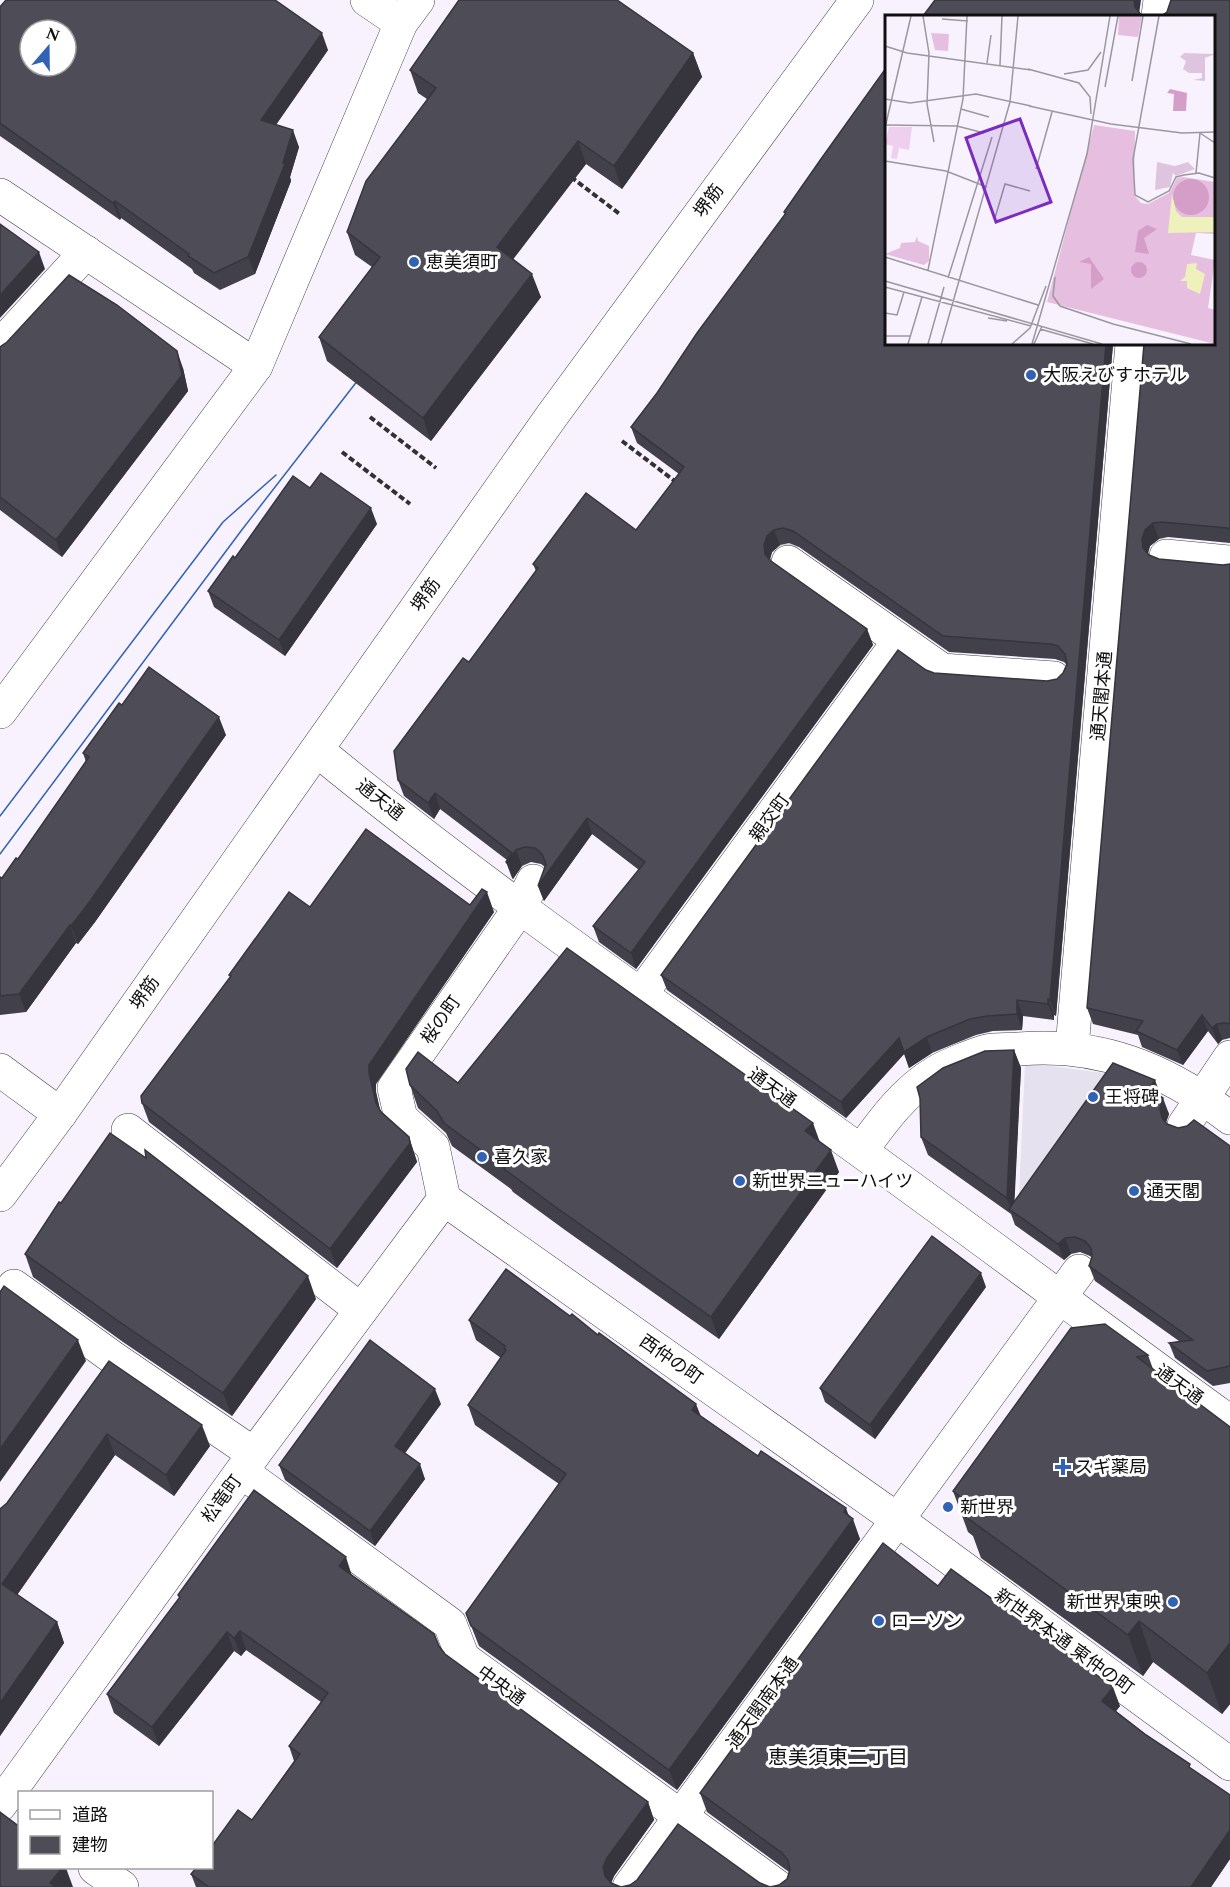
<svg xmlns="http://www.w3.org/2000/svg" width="1230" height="1887" font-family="Spectral,'Noto Sans JP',serif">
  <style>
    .plaza { fill: #e6e1ee }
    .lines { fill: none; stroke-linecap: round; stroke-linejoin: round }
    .minor-tunnel { stroke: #d5d0da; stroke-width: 33; stroke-dasharray: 33 16; stroke-linecap: butt }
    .minor-casing { stroke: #424242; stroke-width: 34 }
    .path { stroke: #313131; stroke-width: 4; stroke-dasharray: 6 3; stroke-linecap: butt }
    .minor { stroke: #fff; stroke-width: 33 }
    .tram { stroke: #3262b3; stroke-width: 1.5 }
    .wall { fill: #42414b }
    .shaded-wall { fill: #36353d }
    .building { fill: #4d4c57; stroke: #36353d; stroke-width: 1.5; fill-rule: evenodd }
    .poi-dot { fill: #3262b3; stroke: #fff; stroke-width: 2 }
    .labels { text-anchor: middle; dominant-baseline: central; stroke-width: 6; stroke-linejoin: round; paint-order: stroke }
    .street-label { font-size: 18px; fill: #0f0f0f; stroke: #fff }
    .poi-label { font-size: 18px; fill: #0f0f0f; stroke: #fff; text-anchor: start }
    .neighbourhood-label { font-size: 20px; fill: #0f0f0f; stroke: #fff }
    .inset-road { fill: none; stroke: #9b979e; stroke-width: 1.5 }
    .view { fill: #7b2cbf; fill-opacity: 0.15; stroke: #7b2cbf; stroke-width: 3 }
    .inset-edge { fill: none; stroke: #0f0f0f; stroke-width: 3 }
  </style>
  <rect width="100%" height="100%" fill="#f8f2fe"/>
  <polygon class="plaza" points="1035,1064 1104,1073 1117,1078 1018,1215 1025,1065"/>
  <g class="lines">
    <polyline class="minor-tunnel" points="745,592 803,512"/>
    <g class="minor-casing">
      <g id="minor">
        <polyline points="367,0 401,23"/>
        <polyline points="1158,16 1160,0"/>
        <polyline points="0,195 256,366"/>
        <polyline points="0,346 86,252"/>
        <polyline points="1166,556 1230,562"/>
        <polyline points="788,562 942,670 1054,678"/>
        <polyline points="0,712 256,366 401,23 418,0"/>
        <path d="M 317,750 C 481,885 657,1006 830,1129 C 964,1225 1096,1325 1230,1422"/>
        <polyline points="641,994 899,641"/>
        <polyline points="1072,1048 1132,344"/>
        <polyline points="0,1070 60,1114"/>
        <polyline points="1184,1125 1230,1057"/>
        <polyline points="128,1130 361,1310"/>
        <path d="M 861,1151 C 882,1122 904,1091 936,1072 C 946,1066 975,1054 987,1051 C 997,1049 1008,1050 1019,1049 C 1100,1042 1166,1069 1230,1118"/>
        <polyline points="0,1195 60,1114 551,417 857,0"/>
        <polyline points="444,1199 898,1520 1230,1764"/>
        <polyline points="444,1199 433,1147 401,1118 394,1088 521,906 533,881"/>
        <polyline points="14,1286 112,1357 254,1454"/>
        <polyline points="242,1472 450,1624 463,1658 778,1887"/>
        <polyline points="0,1805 254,1454 444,1199"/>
        <polyline points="95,1868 122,1887"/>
        <polyline points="629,1887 1079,1271"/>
      </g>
    </g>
    <g class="path">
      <polyline points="571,177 621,215"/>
      <polyline points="370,417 436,468"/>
      <polyline points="622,441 676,482"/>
      <polyline points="342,452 410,504"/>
    </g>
    <use href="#minor" class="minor"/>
    <g class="tram">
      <polyline points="0,816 223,522 276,475"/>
      <polyline points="0,854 241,531 365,371"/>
    </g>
  </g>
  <g class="wall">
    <polygon points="1230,0 1230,543 1168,537 1159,539 1150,546 1148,554 1149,555 1159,559 1223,565 1230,564 1230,1038 1222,1040 1218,1044 1208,1031 1183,1065 1142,1047 1138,1035 1093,1024 1087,1008 1144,344"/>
    <polygon points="0,7 328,50 276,125 299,147 290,177 291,181 255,274 220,290 194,273 192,269 121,218 120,220 0,136"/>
    <polygon points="693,53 702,77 622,189 586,164 513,259 541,297 431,441 327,361 319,337 372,267 355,255 347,232 427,99 418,93 410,70"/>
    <polygon points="821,159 886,344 1113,344 1056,1016 1054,1015 1054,1020 1023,1016 1022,1030 993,1031 976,1035 932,1053 909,1068 904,1054 846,1118 667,990 661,975 926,670 934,673 1047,681 1057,679 1063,673 1067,665 1064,662 1055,659 949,652 799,547 789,543 780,545 772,552 770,560 771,561 867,629 873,645 636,969 599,942 593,926 639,870 592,834 544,901 538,886 545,867 541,864 531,862 522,866 513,879 512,878 506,862 507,860 440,809 434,819 404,796 398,780 469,662 536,571 533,564 636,530 679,474 637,443 631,427 657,393 785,215 784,212"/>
    <polygon points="0,347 183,368 188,391 62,557 0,510"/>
    <polygon points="310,488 377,524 285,656 214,607 208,591 235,558"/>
    <polygon points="122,705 226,735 95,922 78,944 76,943 26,1012 0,1015 0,877 2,878 18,859 86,762 83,753"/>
    <polygon points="470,905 494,912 376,1084 376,1092 380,1110 409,1137 417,1162 337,1268 149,1122 142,1103 230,977 229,975 310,907"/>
    <polygon points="1014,1050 1021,1068 1014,1201 1160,1096 1169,1114 1166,1123 1167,1124 1230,1146 1230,1383 1213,1386 1175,1358 1169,1343 1179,1341 1095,1281 1089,1266 1092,1258 1090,1256 1080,1252 1071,1254 1064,1260 1015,1225 1011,1214 928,1155 921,1137"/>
    <polygon points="458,1083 819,1142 839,1172 719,1339 565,1230 513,1192 511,1189 452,1146 446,1133 418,1108 410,1085"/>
    <polygon points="25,1254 316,1299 232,1416 123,1342 33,1277"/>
    <polygon points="986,1287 875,1439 825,1402 820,1388"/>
    <polygon points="469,1320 701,1416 758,1456 849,1515 860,1539 677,1790 479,1646 466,1613 559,1484 475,1425 468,1405 501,1358 476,1340"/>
    <polygon points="1071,1328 1148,1355 1153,1369 1230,1427 1230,1704 1222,1714 1153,1662 1143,1676 981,1558 973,1536 968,1532 953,1491"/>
    <polygon points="109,1361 210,1446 174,1496 115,1455 17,1595 57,1622 64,1643 0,1736 7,1503"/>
    <polygon points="441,1404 405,1453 425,1479 375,1546 285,1480 279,1465"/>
    <polygon points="352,1576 439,1646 445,1654 648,1802 654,1820 614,1876 611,1883 621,1887 760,1883 770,1887 779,1885 787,1879 789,1872 707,1812 700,1793 938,1586 1120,1706 1116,1711 1192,1770 1230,1859 1211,1887 196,1887 191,1874 252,1820 294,1761 289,1746 321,1702 246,1650 241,1656 234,1651 159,1746 114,1713 107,1694 179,1598 178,1595"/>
  </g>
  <g class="shaded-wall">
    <polygon points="1134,0 1141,0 1139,14 1135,7"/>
    <polygon points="322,33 328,50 267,137 261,120"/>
    <polygon points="693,53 702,77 622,189 614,166"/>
    <polygon points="293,130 299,147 290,177 291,181 255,274 248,257 283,163"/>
    <polygon points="578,141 586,164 505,270 497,247"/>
    <polygon points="115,201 121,218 120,220 113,203"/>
    <polygon points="39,252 45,269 0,318 0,295"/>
    <polygon points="532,274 541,297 431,441 423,418"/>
    <polygon points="1106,344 1113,344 1056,1016 1050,1000"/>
    <polygon points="177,351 183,368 188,391 62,557 56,540"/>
    <polygon points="371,508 377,524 285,656 279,640"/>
    <polygon points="1153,523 1159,539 1150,546 1147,555 1143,548 1142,539 1145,530"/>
    <polygon points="774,530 780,545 772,552 769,561 765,554 764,545 767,536"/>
    <polygon points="867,629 873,645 636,969 631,953"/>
    <polygon points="219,717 226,735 95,922 78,944 71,926"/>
    <polygon points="435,793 440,809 434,819 428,803"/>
    <polygon points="587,818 592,834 544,901 538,886"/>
    <polygon points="516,850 522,866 513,879 507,863"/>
    <polygon points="487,892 494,912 376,1084 376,1092 383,1123 376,1103 369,1073 369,1065"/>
    <polygon points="70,925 76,943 26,1012 19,994"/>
    <polygon points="1048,999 1054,1015 1054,1020 1048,1004"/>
    <polygon points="1017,1000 1023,1016 1022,1030 1017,1014"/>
    <polygon points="1202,1015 1208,1031 1183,1065 1177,1050"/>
    <polygon points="1217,1024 1222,1040 1218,1044 1212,1028"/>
    <polygon points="927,1037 932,1053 909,1068 904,1052"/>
    <polygon points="899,1038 904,1054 846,1118 841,1102"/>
    <polygon points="1014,1050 1021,1068 1014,1212 1012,1211 1007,1198"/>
    <polygon points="1155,1080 1161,1096 1149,1088"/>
    <polygon points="1163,1098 1169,1114 1165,1124 1162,1118 1160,1109"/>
    <polygon points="813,1123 821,1145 805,1131"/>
    <polygon points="409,1137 417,1162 337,1268 330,1249"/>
    <polygon points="831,1150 839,1172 719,1339 711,1317"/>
    <polygon points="1065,1238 1071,1254 1064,1260 1058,1244"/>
    <polygon points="981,1273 986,1287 875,1439 870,1425"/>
    <polygon points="308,1276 316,1299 232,1416 223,1393"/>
    <polygon points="78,1340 86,1361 0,1482 0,1449"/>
    <polygon points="435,1389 441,1404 400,1460 395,1446"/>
    <polygon points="696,1404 704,1424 692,1410"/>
    <polygon points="202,1425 210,1446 174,1496 166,1475"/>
    <polygon points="107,1434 115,1455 10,1605 2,1584"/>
    <polygon points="420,1464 425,1479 375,1546 370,1531"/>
    <polygon points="846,1508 851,1522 853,1519 860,1539 677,1790 669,1770"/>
    <polygon points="346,1557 352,1576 339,1566"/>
    <polygon points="1139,1621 1153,1662 1143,1676 1128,1635"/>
    <polygon points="57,1622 64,1643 0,1736 0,1703"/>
    <polygon points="240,1631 246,1650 241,1656 234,1638"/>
    <polygon points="227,1632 234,1651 159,1746 152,1727"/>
    <polygon points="1230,1643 1230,1704 1222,1714 1207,1673"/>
    <polygon points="1113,1687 1120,1706 1109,1720 1102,1701"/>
    <polygon points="648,1802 654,1820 614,1876 610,1886 605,1876 603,1867 607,1858"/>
    <polygon points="1230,1830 1230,1859 1211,1887 1191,1887"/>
    <polygon points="62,1868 66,1868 73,1887 52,1887 50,1883"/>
  </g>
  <g class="building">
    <path d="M 6,0 L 275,0 L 322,33 L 261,120 L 293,130 L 283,163 L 285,164 L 248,257 L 214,273 L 188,256 L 189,254 L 115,201 L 113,203 L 0,123 L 0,7 ZM 30,30 L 66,30 L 66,66 L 30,66 Z"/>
    <polygon points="459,0 617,0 693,53 614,166 578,141 497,247 532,274 423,418 319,337 380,257 347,232 366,181 436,88 410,70"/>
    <polygon points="935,0 1134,0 1135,7 1141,15 1145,16 923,16"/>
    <polygon points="1171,0 1230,0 1230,529 1227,528 1162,522 1153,523 1145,530 1142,539 1143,548 1149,555 1159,559 1223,565 1230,564 1230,1024 1225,1023 1217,1024 1212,1028 1202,1015 1177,1050 1136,1031 1143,1021 1087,1008 1144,344 1214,344 1214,16 1161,16 1167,12"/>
    <polygon points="886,68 886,344 1106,344 1050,1000 1048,999 1048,1004 1017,1000 1017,1014 987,1016 970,1019 927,1037 904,1052 899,1038 841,1102 661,975 898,650 926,670 934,673 1047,681 1057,679 1063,673 1067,664 1065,654 1058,646 1050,644 943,636 793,531 783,528 774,530 767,536 764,545 765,554 771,561 867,629 631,953 593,926 645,862 587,818 538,886 546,864 542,854 535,848 525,847 516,850 507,863 506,862 512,853 435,793 428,803 398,780 394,751 463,658 469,662 538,568 533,564 586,493 636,530 684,467 631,427 657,393 697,333 786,213 784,212 821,159"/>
    <polygon points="0,224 39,252 0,295"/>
    <polygon points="69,275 117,305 177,351 182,375 56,540 0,497 0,347 7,342"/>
    <polygon points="321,473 371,508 279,640 208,591 233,556 235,558 293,476 310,488"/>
    <polygon points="149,667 219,717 88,904 71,926 70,925 19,994 0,996 0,877 2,878 16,858 18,859 89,757 83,753 119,703 122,705"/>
    <polygon points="366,829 470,905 482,889 487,892 369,1065 369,1073 376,1103 381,1112 409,1137 410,1143 330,1249 142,1103 141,1096 231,976 229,975 289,892 310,907"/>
    <polygon points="567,948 813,1123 805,1131 831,1150 711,1317 557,1208 504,1169 505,1168 444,1123 437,1111 410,1085 406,1069 418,1052 458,1083"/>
    <polygon points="1014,1050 1007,1198 921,1137 920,1098 917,1087 943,1068 985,1051"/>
    <polygon points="1113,1063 1155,1080 1149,1088 1163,1098 1160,1109 1162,1118 1167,1124 1178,1128 1187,1126 1194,1120 1230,1146 1230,1366 1207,1371 1169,1343 1193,1340 1089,1266 1092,1257 1091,1248 1085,1241 1075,1237 1065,1238 1058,1244 1009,1209"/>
    <polygon points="110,1133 146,1158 145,1150 308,1276 223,1393 114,1318 25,1254 59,1202 61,1203"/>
    <polygon points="932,1236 981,1273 870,1425 820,1388"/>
    <polygon points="506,1269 570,1316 572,1314 598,1335 599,1333 696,1404 692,1410 758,1456 761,1451 846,1508 844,1512 853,1519 669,1770 471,1626 466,1613 566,1474 468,1405 506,1350 504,1348 505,1346 469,1320"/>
    <polygon points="4,1286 78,1340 0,1449 0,1292"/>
    <polygon points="1105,1324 1148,1355 1137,1357 1230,1427 1230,1643 1207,1673 1139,1621 1128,1635 966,1517 974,1507 953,1491 1071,1328"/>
    <polygon points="370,1340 435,1389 395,1446 420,1464 370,1531 279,1465"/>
    <polygon points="109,1361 202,1425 166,1475 107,1434 2,1584 57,1622 0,1703 0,1509 7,1503"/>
    <polygon points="254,1490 346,1557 339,1566 434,1634 439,1646 445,1654 648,1802 607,1858 603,1867 605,1876 611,1883 621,1887 630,1885 637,1880 678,1824 760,1883 770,1887 779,1885 787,1879 790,1870 788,1860 782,1853 700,1793 883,1543 938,1586 951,1569 1113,1687 1102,1701 1146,1735 1190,1764 1189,1767 1230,1795 1230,1830 1191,1887 209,1887 191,1874 196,1868 212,1868 212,1846 238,1810 252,1820 300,1754 289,1746 328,1693 240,1631 234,1638 227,1632 152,1727 107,1694 180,1597 178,1595"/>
    <polygon points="0,1812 20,1827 20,1868 62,1868 50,1883 56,1887 0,1887"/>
  </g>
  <g class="poi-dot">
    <circle cx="414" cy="262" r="6"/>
    <circle cx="1031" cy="375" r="6"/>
    <circle cx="1093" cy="1097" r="6"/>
    <circle cx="482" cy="1157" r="6"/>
    <circle cx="740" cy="1181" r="6"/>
    <circle cx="1134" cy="1191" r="6"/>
    <path d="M1060 1458h6v6h6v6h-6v6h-6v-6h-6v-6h6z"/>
    <circle cx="948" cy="1507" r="6"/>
    <circle cx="1173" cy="1602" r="6"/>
    <circle cx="879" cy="1621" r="6"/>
  </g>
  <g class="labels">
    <g class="street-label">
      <text transform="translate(709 201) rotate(-54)">堺筋</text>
      <text transform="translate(426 595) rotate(-55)">堺筋</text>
      <text transform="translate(1102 696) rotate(-85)">通天閣本通</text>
      <text transform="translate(380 800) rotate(38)">通天通</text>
      <text transform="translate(770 818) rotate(-54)">親交町</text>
      <text transform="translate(145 993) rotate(-55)">堺筋</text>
      <text transform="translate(441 1020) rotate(-55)">桜の町</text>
      <text transform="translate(772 1088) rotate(36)">通天通</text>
      <text transform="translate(671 1360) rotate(35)">西仲の町</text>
      <text transform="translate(1179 1385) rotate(36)">通天通</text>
      <text transform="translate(222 1499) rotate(-54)">松竜町</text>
      <text transform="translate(1064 1642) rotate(36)">新世界本通 東仲の町</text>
      <text transform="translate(501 1686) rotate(36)">中央通</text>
      <text transform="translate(763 1703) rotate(-54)">通天閣南本通</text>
    </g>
    <g class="poi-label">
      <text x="426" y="262">恵美須町</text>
      <text x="1043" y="375">大阪えびすホテル</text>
      <text x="1105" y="1097">王将碑</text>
      <text x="494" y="1157">喜久家</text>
      <text x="752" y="1181">新世界ニューハイツ</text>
      <text x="1146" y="1191">通天閣</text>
      <text x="1075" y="1467">スギ薬局</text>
      <text x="960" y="1507">新世界</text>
      <text x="1161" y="1602" text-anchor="end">新世界 東映</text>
      <text x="891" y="1621">ローソン</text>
    </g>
    <g class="neighbourhood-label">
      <text x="838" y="1758">恵美須東二丁目</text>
    </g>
  </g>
  <g transform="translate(885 15)">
    <rect width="330" height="330" fill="#f8f2fe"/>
    <path d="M 234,1 L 257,1 L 253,22 L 233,20 ZM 46,18 L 64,19 L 63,36 L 50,35 ZM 209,110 L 250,116 L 249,180 L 256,188 L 263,189 L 284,178 L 292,163 L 298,162 L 330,167 L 330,219 L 311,218 L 306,240 L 330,245 L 323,293 L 330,295 L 330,329 L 162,287 ZM 32,221 L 33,226 L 44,231 L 44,246 L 39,250 L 0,239 L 15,233 L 16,228 L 30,227 Z" fill="#e6bedf"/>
    <path d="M 285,74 L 302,78 L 301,96 L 288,96 L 289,79 L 282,78 ZM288 182a18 18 0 1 1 36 0a18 18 0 1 1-36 0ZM 262,210 L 272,214 L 259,223 L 264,239 L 250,237 L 253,216 ZM 204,242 L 219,264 L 206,274 L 206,249 L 194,247 ZM246 255a8 8 0 1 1 16 0a8 8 0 1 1-16 0Z" fill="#d59ec9"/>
    <path d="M 299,38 L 330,39 L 320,43 L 320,66 L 308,65 L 317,63 L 317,58 L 304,58 L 298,54 L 301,46 L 295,42 ZM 272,147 L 290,151 L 303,147 L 310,154 L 291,161 L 288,158 L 285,172 L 270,175 Z" fill="#dfc4df"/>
    <path d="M 4,112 L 27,112 L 24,135 L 14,133 L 12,144 L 6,143 L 8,131 L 0,129 Z" fill="#eecfed"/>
    <path d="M 287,179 L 291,196 L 297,202 L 330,202 L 330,217 L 283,218 ZM 312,248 L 311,254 L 320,259 L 315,279 L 302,273 L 302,266 L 295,266 L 300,262 L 302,249 Z" fill="#eef1bb"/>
    <path class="inset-road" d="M 38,1 L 44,38 L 42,89 L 49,127M 274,1 L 248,144 L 250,180 L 263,187 L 284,176 L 291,162 L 299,160 L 314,158 L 330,163M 57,4 L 83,6M 0,31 L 22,38 L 146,55M 102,48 L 106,20M 115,50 L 117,1M 143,54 L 194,68 L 205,82 L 206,99M 179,59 L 203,55 L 216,37M 247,66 L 258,1M 220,72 L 233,1M 0,84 L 25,88 L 91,79 L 146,91M 125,87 L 133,1M 144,91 L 226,109 L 297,118 L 330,117M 76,94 L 104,102M 2,110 L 72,111 L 99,118M 0,113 L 26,1M 315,118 L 330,128M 0,146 L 61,156 L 102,172M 151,154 L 167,97M 311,158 L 315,118M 110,203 L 120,169 L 145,176M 0,242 L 153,290M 43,255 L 78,84 L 82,1M 170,262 L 168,281 L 175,291 L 228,309M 63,263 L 107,122M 0,266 L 217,329M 0,272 L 146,311M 0,298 L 12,300 L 19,277M 103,303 L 122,306M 228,309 L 306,329M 155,314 L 208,329M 0,321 L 25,321M 23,329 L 37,282M 43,329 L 59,272M 56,329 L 125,87M 127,329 L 145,313 L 161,271M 147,329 L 202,139 L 225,1M 149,329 L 157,311"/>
    <path class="view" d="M 135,104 L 166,187 L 111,207 L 81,123 Z"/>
    <rect width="330" height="330" class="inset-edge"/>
  </g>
  <rect x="18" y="1791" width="195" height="78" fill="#ffffff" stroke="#9f9f9f" stroke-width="1.5"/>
  <rect x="30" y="1810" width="30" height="9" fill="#ffffff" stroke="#9f9f9f" stroke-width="1.5"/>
  <text x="72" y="1821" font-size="18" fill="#0f0f0f">道路</text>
  <rect x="30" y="1836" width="30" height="18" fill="#4d4c57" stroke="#9f9f9f" stroke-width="1.5"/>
  <text x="72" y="1851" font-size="18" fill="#0f0f0f">建物</text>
  <g transform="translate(48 48) rotate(20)"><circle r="28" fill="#ffffff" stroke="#9f9f9f" stroke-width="1.5"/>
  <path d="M0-4.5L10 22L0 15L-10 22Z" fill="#3262b3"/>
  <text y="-9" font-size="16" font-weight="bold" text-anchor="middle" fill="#0f0f0f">N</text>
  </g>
</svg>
